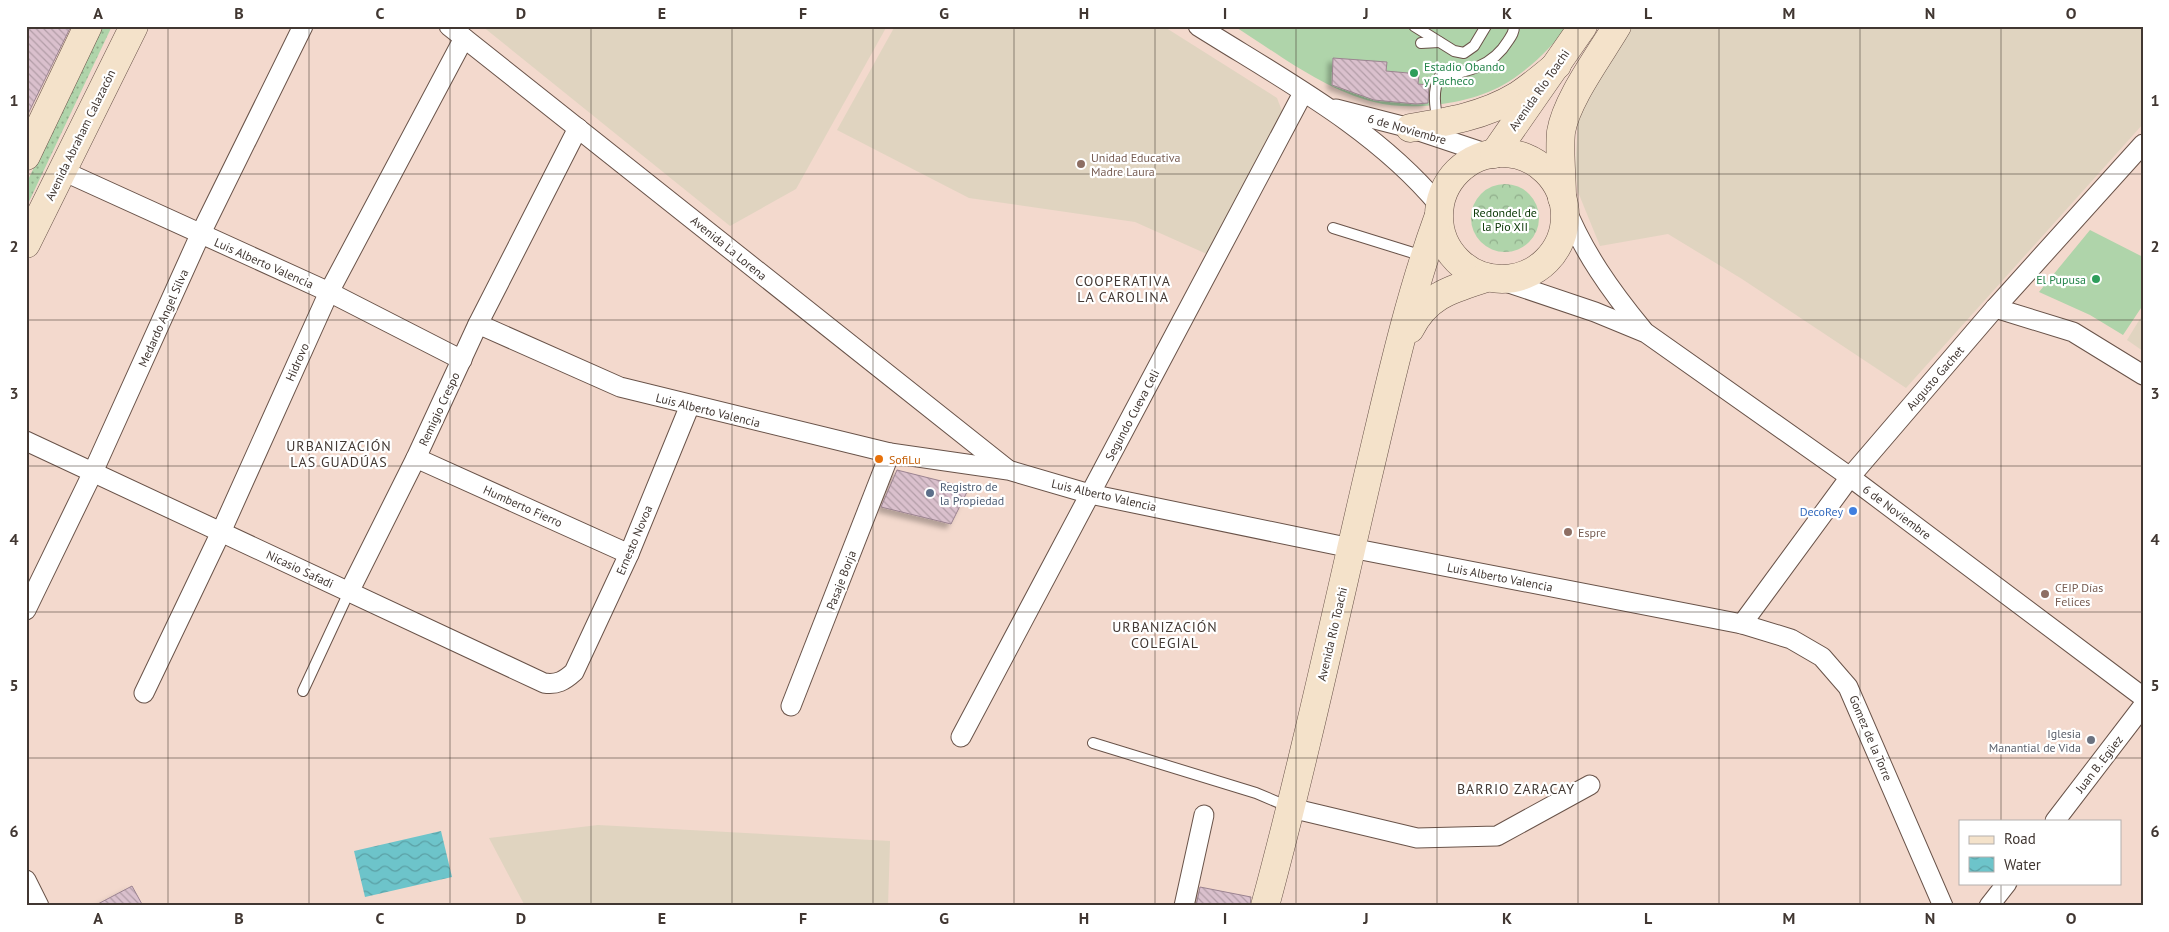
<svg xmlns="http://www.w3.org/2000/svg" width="2169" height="932" font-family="'PT Sans',sans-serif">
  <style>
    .education { fill: #e0d4c0 }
    .grass { fill: url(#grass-dots) }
    .park { fill: url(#park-crowns) }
    .pitch { fill: #afd4aa }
    .water { fill: url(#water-waves) }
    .building { fill: url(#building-back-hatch); stroke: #9b8390; filter: url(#shadow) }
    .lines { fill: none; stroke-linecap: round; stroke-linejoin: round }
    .lane-casing { stroke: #695349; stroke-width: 12 }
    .street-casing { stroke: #695349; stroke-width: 21 }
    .secondary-casing { stroke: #695349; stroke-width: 29 }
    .lane { stroke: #fff; stroke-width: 10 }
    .street { stroke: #fff; stroke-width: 19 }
    .secondary { stroke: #f4e2ca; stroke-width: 28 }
    .grid { fill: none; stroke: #413732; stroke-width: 1; stroke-opacity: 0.55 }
    .leisure-dot { fill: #2e9e5b; stroke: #fff; stroke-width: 2 }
    .education-dot { fill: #8d6e63; stroke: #fff; stroke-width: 2 }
    .food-dot { fill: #e8710a; stroke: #fff; stroke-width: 2 }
    .service-dot { fill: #5c6f8a; stroke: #fff; stroke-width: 2 }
    .shop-dot { fill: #3f7fe0; stroke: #fff; stroke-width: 2 }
    .worship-dot { fill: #6b7280; stroke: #fff; stroke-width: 2 }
    .labels { text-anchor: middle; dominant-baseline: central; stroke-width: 4.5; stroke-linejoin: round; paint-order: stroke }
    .leisure-label { font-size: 12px; fill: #27864d; stroke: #fff; text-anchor: start }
    .street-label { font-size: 12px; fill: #413732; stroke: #fff }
    .education-label { font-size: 12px; fill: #785e54; stroke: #fff; text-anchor: start }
    .park-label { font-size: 12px; fill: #093604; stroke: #fff }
    .food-label { font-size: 12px; fill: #c56008; stroke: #fff; text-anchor: start }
    .service-label { font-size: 12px; fill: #4e5e75; stroke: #fff; text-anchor: start }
    .shop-label { font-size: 12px; fill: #366cbe; stroke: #fff; text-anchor: end }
    .worship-label { font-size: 12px; fill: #5b616d; stroke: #fff; text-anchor: end }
    .neighbourhood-label { font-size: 14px; letter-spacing: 1px; fill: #413732; stroke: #fff }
    .neatline { fill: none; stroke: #413732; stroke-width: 2 }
    .grid-label { font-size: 16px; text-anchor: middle; font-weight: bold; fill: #413732 }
  </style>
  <defs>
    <pattern id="grass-dots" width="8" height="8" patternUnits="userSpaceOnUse" patternTransform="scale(1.25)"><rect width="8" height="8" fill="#afd4aa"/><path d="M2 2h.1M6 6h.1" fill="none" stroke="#90ad8b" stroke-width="1.8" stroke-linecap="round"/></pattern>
    <pattern id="park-crowns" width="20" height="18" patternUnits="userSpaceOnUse" patternTransform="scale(1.25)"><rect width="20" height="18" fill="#afd4aa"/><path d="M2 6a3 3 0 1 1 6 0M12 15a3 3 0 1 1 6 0" fill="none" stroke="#90ad8b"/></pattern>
    <pattern id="water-waves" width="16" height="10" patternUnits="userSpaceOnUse" patternTransform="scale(1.25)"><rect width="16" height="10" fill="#6dc4ca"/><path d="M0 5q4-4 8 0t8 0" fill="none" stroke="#5ba0a5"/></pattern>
    <pattern id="building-back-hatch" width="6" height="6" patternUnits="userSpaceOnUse" patternTransform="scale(1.25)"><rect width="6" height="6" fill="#dac0cd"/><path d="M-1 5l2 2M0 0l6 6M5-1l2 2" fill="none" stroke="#b29da7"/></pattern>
    <filter id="shadow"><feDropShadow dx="-4.5" dy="4.5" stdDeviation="2.5" flood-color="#0004"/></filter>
  </defs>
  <rect width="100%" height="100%" fill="#f3d9cd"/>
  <g class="education">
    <polygon points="482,26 887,26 796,189 730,226"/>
    <polygon points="895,26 1163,26 1277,98 1284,116 1209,255 1135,222 969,198 837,130"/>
    <polygon points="1625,26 2143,26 2143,124 1906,388 1742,279 1668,234 1600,246 1578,192 1575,168 1579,106"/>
    <polygon points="2143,314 2143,351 2127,340"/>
    <polygon points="598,825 890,841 888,906 525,906 489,838"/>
  </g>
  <polygon class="grass" points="102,26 112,26 26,208 26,184"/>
  <circle class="park" cx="1505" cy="218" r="34"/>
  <g class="pitch">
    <path d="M 1234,26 L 1567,26 C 1553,47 1525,73 1503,85 C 1469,104 1412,112 1374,102 C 1324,90 1277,53 1234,26 Z"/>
    <polygon points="2090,230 2143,257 2143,305 2123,335 2090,315 2039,292"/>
  </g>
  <polygon class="water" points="441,831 452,877 365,897 354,851"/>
  <g class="building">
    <polygon points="26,26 71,26 26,118"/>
    <polygon points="1333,58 1387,62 1386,71 1419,74 1418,84 1429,85 1428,103 1416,104 1374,100 1332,85"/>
    <polygon points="897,470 969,488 951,524 881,507"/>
    <polygon points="132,886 143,906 94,906"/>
    <polygon points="1200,887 1251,897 1250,906 1196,906"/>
  </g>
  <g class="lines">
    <g class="lane-casing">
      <g id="lane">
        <polyline points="1414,26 1454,51 1464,53 1474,46 1486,26"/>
        <polyline points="1421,43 1439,42"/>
        <path d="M 1438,122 C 1435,107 1432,90 1440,76 C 1468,72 1493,66 1508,41 C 1512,35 1514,32 1514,26"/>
        <polyline points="1333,228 1423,256"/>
        <polyline points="303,691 349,592"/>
        <polyline points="1093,743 1256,793 1289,807"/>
      </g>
    </g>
    <g class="street-casing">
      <g id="street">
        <polyline points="449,26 1007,469"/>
        <path d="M 1198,26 C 1282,79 1375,128 1439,205"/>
        <polyline points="1336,109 1410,128 1488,154"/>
        <polyline points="63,171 329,292 462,360"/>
        <path d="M 1564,204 C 1583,252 1611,291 1643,330"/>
        <polyline points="1497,279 1595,312 1646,333 1850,477 2143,697"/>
        <polyline points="1995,308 2073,332 2143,375"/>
        <polyline points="478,324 620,387 890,453 1008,470 1090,494 1351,548 1742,624 1791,639 1822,657 1848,687 1943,906"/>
        <path d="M 26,441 L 544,683 C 557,685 564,681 574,672 L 629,554 L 690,405"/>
        <polyline points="416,458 629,554"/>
        <polyline points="349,592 416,458 478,324 578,128"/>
        <polyline points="26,610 93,472 200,235 303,26"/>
        <polyline points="1742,624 1850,477 1995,308 2143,144"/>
        <polyline points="144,693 221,532 329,292 464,38"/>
        <polyline points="791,706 890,453"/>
        <polyline points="961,737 1303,93"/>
        <polyline points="1291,808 1417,838 1497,836 1590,785"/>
        <polyline points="2055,821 2143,706"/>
        <polyline points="26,880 39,906"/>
        <polyline points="1184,906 1204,815"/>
        <polyline points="1989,906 2007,883"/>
      </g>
    </g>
    <g class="secondary-casing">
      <g id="secondary">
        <path d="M 1410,128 C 1447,122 1484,116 1517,96 C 1531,87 1544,76 1557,65"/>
        <circle cx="1502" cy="216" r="63"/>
        <polyline points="1494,154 1583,26"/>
        <polyline points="26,156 88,26"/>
        <path d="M 1562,198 C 1562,176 1559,153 1561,132 C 1566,100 1600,55 1617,26"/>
        <polyline points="26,244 134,26"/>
        <path d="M 1410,329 C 1427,295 1452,289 1486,278"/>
        <path d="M 1265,906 C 1303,765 1334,622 1367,480 C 1388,392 1407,303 1438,218"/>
      </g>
    </g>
    <use href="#lane" class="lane"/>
    <use href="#street" class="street"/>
    <use href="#secondary" class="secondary"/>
  </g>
  <path class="grid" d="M 168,26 L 168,906M 309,26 L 309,906M 450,26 L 450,906M 591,26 L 591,906M 732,26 L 732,906M 873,26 L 873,906M 1014,26 L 1014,906M 1155,26 L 1155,906M 1296,26 L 1296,906M 1437,26 L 1437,906M 1578,26 L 1578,906M 1719,26 L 1719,906M 1860,26 L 1860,906M 2001,26 L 2001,821M 26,174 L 2143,174M 26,320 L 2143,320M 26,466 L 2143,466M 26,612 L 2143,612M 26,758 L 2143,758M 2001,883 L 2001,906"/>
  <g class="leisure-dot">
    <circle cx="1414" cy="73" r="5"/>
    <circle cx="2096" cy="279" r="5"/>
  </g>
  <g class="education-dot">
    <circle cx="1081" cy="164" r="5"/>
    <circle cx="1568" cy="532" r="5"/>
    <circle cx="2045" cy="594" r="5"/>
  </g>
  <circle class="food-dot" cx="879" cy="459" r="5"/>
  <circle class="service-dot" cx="930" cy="493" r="5"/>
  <circle class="shop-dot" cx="1853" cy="511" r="5"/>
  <circle class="worship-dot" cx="2091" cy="740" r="5"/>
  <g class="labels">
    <g class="leisure-label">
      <text x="1424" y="66">Estadio Obando<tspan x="1424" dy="14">y Pacheco</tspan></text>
      <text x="2086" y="279" text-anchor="end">El Pupusa</text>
    </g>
    <g class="street-label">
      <text transform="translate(1539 90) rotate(-55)">Avenida Río Toachi</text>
      <text transform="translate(1407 129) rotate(16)">6 de Noviembre</text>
      <text transform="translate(80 135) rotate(-64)">Avenida Abraham Calazacón</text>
      <text transform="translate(729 248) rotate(39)">Avenida La Lorena</text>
      <text transform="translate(264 263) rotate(24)">Luis Alberto Valencia</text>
      <text transform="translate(163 318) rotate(-66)">Medardo Angel Silva</text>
      <text transform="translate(297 362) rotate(-66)">Hidrovo</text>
      <text transform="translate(1935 378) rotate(-49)">Augusto Gachet</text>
      <text transform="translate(439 409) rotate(-65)">Remigio Crespo</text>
      <text transform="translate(708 410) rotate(14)">Luis Alberto Valencia</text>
      <text transform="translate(1132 415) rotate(-62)">Segundo Cueva Celi</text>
      <text transform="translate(1104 495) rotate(13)">Luis Alberto Valencia</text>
      <text transform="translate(523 506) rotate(24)">Humberto Fierro</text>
      <text transform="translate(1897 512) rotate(37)">6 de Noviembre</text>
      <text transform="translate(634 540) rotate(-67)">Ernesto Novoa</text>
      <text transform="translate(300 569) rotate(25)">Nicasio Safadi</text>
      <text transform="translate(1500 577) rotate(11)">Luis Alberto Valencia</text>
      <text transform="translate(841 580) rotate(-69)">Pasaje Borja</text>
      <text transform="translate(1332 634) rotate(-77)">Avenida Río Toachi</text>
      <text transform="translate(1871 738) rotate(67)">Gomez de la Torre</text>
      <text transform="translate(2099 764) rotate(-52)">Juan B. Egüez</text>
    </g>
    <g class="education-label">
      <text x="1091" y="157">Unidad Educativa<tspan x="1091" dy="14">Madre Laura</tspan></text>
      <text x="1578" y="532">Espre</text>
      <text x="2055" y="587">CEIP Días<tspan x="2055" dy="14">Felices</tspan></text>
    </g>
    <g class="park-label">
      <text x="1505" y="212">Redondel de<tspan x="1505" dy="14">la Pío XII</tspan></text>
    </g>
    <g class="food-label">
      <text x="889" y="459">SofiLu</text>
    </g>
    <g class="service-label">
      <text x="940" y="486">Registro de<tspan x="940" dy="14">la Propiedad</tspan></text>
    </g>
    <g class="shop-label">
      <text x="1843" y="511">DecoRey</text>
    </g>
    <g class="worship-label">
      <text x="2081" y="733">Iglesia<tspan x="2081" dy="14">Manantial de Vida</tspan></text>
    </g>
    <g class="neighbourhood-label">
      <text x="1123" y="281">COOPERATIVA<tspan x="1123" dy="16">LA CAROLINA</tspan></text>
      <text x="339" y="446">URBANIZACIÓN<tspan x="339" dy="16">LAS GUADÚAS</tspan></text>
      <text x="1165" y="627">URBANIZACIÓN<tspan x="1165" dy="16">COLEGIAL</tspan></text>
      <text x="1516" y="789">BARRIO ZARACAY</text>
    </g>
  </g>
  <rect width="2169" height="932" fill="none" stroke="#ffffff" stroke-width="55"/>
  <rect x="1959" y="820" width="162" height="65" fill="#ffffff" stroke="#b3afad"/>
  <rect x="1969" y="836" width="25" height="8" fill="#f4e2ca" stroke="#b3afad"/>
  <text x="2004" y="844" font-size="15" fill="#413732">Road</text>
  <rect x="1969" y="857" width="25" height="15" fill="url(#water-waves)" stroke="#b3afad"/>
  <text x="2004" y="870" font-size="15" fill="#413732">Water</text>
  <rect x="28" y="28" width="2114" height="876" class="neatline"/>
  <g class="grid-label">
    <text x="98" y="19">A</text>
    <text x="239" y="19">B</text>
    <text x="380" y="19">C</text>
    <text x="521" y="19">D</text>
    <text x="662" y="19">E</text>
    <text x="803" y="19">F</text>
    <text x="944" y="19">G</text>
    <text x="1084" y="19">H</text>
    <text x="1225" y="19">I</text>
    <text x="1366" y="19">J</text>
    <text x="1507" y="19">K</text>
    <text x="1648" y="19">L</text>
    <text x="1789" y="19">M</text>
    <text x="1930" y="19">N</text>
    <text x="2071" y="19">O</text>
    <text x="14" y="106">1</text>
    <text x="2155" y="106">1</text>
    <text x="14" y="252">2</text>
    <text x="2155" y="252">2</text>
    <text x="14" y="399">3</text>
    <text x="2155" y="399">3</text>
    <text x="14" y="545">4</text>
    <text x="2155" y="545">4</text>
    <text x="14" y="691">5</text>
    <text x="2155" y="691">5</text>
    <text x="14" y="837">6</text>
    <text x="2155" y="837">6</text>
    <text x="98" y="924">A</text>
    <text x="239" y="924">B</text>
    <text x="380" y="924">C</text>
    <text x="521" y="924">D</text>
    <text x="662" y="924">E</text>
    <text x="803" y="924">F</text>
    <text x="944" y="924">G</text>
    <text x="1084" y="924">H</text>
    <text x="1225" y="924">I</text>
    <text x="1366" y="924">J</text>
    <text x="1507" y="924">K</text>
    <text x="1648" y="924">L</text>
    <text x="1789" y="924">M</text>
    <text x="1930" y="924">N</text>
    <text x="2071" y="924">O</text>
  </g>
</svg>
